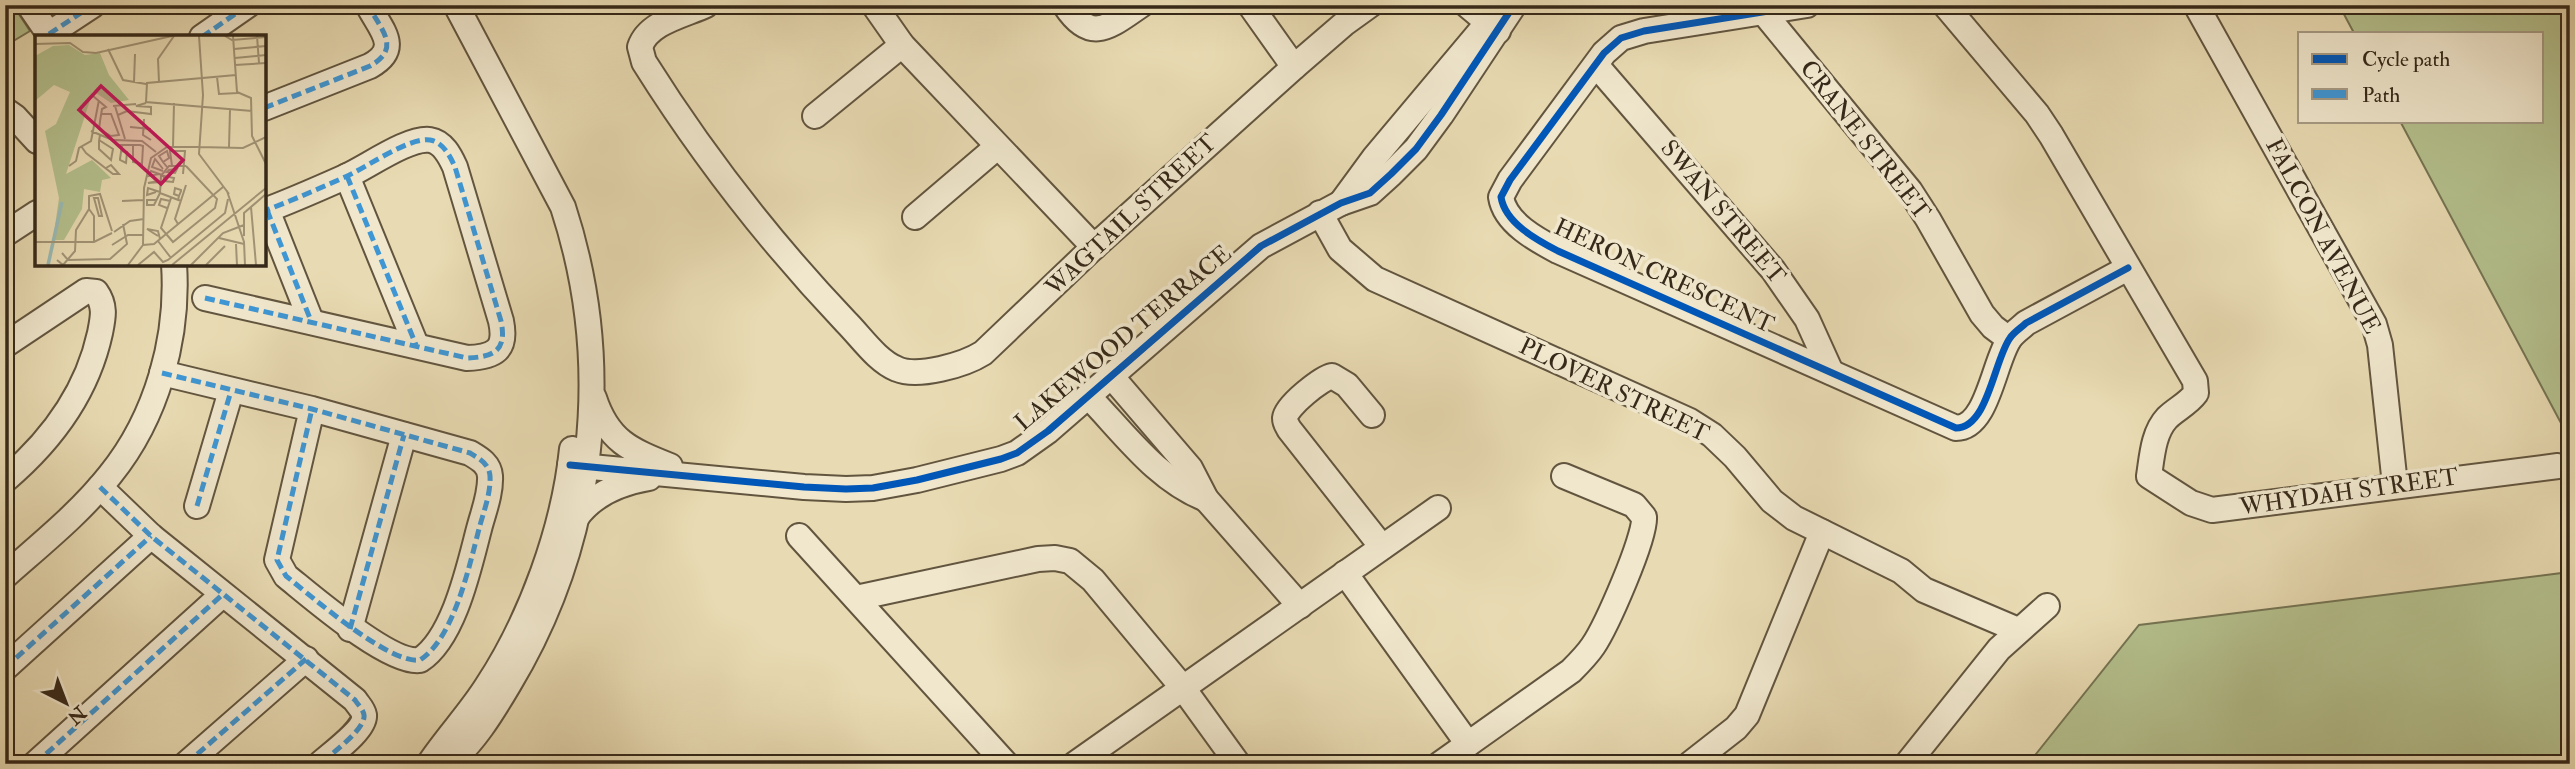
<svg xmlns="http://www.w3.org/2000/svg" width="2575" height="769" font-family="'IM FELL Double Pica',serif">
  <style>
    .green { fill: #b4c08d; stroke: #757453; stroke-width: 2 }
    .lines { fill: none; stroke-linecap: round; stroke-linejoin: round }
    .minor-casing { stroke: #62553f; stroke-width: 28 }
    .minor { stroke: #f0e7cd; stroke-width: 24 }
    .quiet { stroke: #3e96d4; stroke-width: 5; stroke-dasharray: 10 5; stroke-linecap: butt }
    .cycleway-casing { stroke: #f0e7cd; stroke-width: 11 }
    .cycleway { stroke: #0057b8; stroke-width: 7 }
    .labels { text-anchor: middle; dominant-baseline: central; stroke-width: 7; stroke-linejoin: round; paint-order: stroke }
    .street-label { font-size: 24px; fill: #362919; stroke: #f0e7cd }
    .inset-river { fill: none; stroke: #99b9b4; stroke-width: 3.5 }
    .inset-road { fill: none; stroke: #a19375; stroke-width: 2 }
    .view { fill: #c2185b; fill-opacity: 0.15; stroke: #c2185b; stroke-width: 3.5 }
    .inset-edge { fill: none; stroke: #362919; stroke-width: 3.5 }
  </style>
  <rect width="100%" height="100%" fill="#e8dab2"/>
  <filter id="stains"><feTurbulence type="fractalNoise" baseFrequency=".00286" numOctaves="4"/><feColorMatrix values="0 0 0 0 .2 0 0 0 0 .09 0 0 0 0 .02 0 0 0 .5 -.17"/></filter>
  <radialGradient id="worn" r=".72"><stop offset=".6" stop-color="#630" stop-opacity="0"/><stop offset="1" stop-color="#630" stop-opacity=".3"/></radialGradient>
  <g class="green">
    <polygon points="5,5 13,5 30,31 5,46"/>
    <polygon points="2339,5 2570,5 2570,440 2400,121 2542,121 2542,33 2354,33"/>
    <polygon points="2570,572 2570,764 2028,764 2139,625"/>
  </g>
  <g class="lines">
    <g class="minor-casing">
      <g id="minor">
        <polyline points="29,5 51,37"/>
        <path d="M 706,5 C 685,15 648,22 640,47 L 644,62 C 703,156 770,242 846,322 C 861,337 877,361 897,369 C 918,378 964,365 983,353 L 1094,247 L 1294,67 L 1345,23 L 1370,5"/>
        <polyline points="874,5 902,45 1094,247"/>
        <path d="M 1065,5 C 1091,45 1110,26 1141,5"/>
        <polyline points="1250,5 1294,67"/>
        <polyline points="1467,5 1498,31"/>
        <path d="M 1807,5 L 1644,31 L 1621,38 L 1604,53 L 1510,180 L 1501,197 C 1505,223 1537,240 1558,251 L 1956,428 C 1988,428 1994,360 2010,338 C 2014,332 2021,328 2026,323 L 2128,268"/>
        <path d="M 1945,5 L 2037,114 L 2051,135 L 2195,381 L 2196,393 C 2188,404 2176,409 2167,418 C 2153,433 2152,457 2149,476 L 2191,503 L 2212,510 L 2558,466"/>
        <polyline points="2196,5 2374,324 2380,345 2395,485"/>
        <polyline points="1764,13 1910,191 1928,219 1982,314 1993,327 2009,339"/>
        <polyline points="49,34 93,5"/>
        <polyline points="202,37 248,5"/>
        <polyline points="1596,65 1773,270 1807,319 1831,372"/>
        <path d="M 264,108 L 370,66 C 402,48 381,30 368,5"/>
        <polyline points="5,110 15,117 37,141"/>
        <polyline points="815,116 902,45"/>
        <polyline points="347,176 416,345"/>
        <polyline points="1341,203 1374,158 1484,27"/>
        <polyline points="267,210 311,321"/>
        <polyline points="1320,213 1340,249 1375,279 1690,421 1712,435 1735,457 1772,501 1794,518 1901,571 1924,590 2018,630"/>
        <polyline points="915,217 997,147"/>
        <polyline points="5,234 37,213"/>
        <path d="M 205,298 L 467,358 C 495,357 507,350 501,321 L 455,167 C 450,156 443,142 430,140 C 408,137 366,168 345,177 C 318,189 291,201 264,211"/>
        <path d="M 5,345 L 86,291 L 96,292 C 106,306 103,318 100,333 C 87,393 51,441 5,480"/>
        <path d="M 162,373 L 312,409 L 470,453 C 480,459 489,464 490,476 C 491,494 483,513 479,529 C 469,567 454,638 420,660 C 390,665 311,596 286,576 L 277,560 L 312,409"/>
        <polyline points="1112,377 1190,468 1206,499 1300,606"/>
        <path d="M 1088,396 C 1124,433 1157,480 1206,499"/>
        <path d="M 594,398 C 608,441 630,450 670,466"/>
        <path d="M 1372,415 L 1347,385 L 1332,376 C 1322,378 1286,406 1285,418 C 1285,423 1287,425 1289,429 L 1382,547"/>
        <polyline points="570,465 804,487 846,489 873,488 917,480 1001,459 1017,453 1048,431 1261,246 1341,203 1370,193 1391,174 1416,149 1441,115 1514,5"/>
        <path d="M 100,487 L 151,536 L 355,700 C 358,705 363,709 364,715 C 366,729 331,754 320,764"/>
        <polyline points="197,506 231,391"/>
        <path d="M 576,518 C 593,494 620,483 649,478"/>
        <polyline points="799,536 1006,764"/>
        <polyline points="1345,573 1468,744"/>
        <path d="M 5,576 C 41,544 80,513 110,475 C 157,417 179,338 174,264"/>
        <polyline points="856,598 1038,559 1055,558 1070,561 1093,580 1183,688 1238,764"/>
        <polyline points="350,629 404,435"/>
        <polyline points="5,668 151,536"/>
        <polyline points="35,764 222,595"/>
        <polyline points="186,764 306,659"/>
        <path d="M 429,764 C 447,737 470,713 487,686 C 531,619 564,528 572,449"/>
        <path d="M 447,764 C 472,746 493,711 509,684 C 595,541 615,366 563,207 L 456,5"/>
        <polyline points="1075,764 1438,508"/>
        <path d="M 1440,764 L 1571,671 C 1579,663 1587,655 1593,646 C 1606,627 1646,537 1644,517 L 1634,505 L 1564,476"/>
        <polyline points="1690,764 1736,728 1747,715 1822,532"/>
        <polyline points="1907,764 1999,649 2047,606"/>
      </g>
    </g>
    <use href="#minor" class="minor"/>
    <g class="quiet">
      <polyline points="49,34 93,5"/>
      <polyline points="202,37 248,5"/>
      <path d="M 264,108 L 370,66 C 402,48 381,30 368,5"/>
      <polyline points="347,176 416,345"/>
      <polyline points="267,210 311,321"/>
      <path d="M 205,298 L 467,358 C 495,357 507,350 501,321 L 455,167 C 450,156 443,142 430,140 C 408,137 366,168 345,177 C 318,189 291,201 264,211"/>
      <path d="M 162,373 L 312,409 L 470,453 C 480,459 489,464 490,476 C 491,494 483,513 479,529 C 469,567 454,638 420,660 C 390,665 311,596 286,576 L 277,560 L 312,409"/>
      <path d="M 100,487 L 151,536 L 355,700 C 358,705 363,709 364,715 C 366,729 331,754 320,764"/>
      <polyline points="197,506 231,391"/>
      <polyline points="350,629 404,435"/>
      <polyline points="5,668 151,536"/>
      <polyline points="35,764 222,595"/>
      <polyline points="186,764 306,659"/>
    </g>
    <g class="cycleway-casing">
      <g id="cycleway">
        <path d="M 1807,5 L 1644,31 L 1621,38 L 1604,53 L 1510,180 L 1501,197 C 1505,223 1537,240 1558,251 L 1956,428 C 1988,428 1994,360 2010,338 C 2014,332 2021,328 2026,323 L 2128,268"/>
        <polyline points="570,465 804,487 846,489 873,488 917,480 1001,459 1017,453 1048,431 1261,246 1341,203 1370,193 1391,174 1416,149 1441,115 1514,5"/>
      </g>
    </g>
    <use href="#cycleway" class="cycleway"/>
  </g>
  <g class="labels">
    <g class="street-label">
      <text transform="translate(1865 140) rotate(52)">CRANE STREET</text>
      <text transform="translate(1723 212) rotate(50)">SWAN STREET</text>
      <text transform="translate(1131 215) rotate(-43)">WAGTAIL STREET</text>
      <text transform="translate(2323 236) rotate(62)">FALCON AVENUE</text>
      <text transform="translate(1664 276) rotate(25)">HERON CRESCENT</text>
      <text transform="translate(1123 338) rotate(-40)">LAKEWOOD TERRACE</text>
      <text transform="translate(1614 390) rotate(26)">PLOVER STREET</text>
      <text transform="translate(2349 492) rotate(-8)">WHYDAH STREET</text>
    </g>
  </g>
  <g transform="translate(35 35)">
    <rect width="231" height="231" fill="#e8dab2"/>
    <path d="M 34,10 L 50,20 L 65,18 L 74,40 L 94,65 L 76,68 L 58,56 L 31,139 L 57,125 L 76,143 L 67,145 L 65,157 L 49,154 L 47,174 L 29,205 L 18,205 L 24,163 L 10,96 L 21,89 L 35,57 L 19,50 L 0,66 L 0,21 L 18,11 Z" fill="#b4c08d"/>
    <path class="inset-river" d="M 13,230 L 27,167"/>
    <path class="inset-road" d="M 164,1 L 168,60 L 164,119 L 194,159M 190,1 L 197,5 L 231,2M 198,1 L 202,57 L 216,63 L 217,101 L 231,129M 222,1 L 224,28M 0,9 L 35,8 L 48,17 L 61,18 L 137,1M 73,14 L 88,45 L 111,49M 199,14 L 231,11M 200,23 L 231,20M 200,30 L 231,28M 201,40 L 112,48 L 111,67 L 217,76M 182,42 L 184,59 L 203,58M 99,47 L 100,19M 124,47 L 123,24 L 139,1M 58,61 L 71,72 L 67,74 L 65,86 L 65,87 L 64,94 L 76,101 L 84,100 L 76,79 L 66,79M 78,71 L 101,69M 80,71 L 90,104M 83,80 L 92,76 L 116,79 L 116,72 L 101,71 L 111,68M 109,84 L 108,100 L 116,105M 95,92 L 116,94M 56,96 L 80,106M 64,105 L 78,114 L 76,125 L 64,114 L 64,106 L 65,100M 79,105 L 82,110 L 105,110 L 108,111 L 107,129 L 98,127 L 98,110M 79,105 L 107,106 L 121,117M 46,111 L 51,118 L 78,139 L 84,139 L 76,130 L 71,133M 138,112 L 139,68M 164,112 L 208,113 L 231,102M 194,112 L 195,75M 86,116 L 92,117 L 91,128 L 85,125 L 85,124 L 87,110M 128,127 L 134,123 L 132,116 L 124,121 L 128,127 L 132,132M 34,131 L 41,126 L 44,113 L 56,106 L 64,65M 137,131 L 135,116 L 150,116 L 148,139M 142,134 L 140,138 L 132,137 L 134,135 ZM 128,136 L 117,132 L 120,124 L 128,134M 124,139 L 114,141 L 116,136 L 127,140M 126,141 L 129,141 L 139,143 L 138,147 L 129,146 L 129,141M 123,146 L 113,148 L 126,147M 192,156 L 209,207 L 210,230M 121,157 L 112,160 L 113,153 L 125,157M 59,163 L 63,163 L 67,181 L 64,181 ZM 136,163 L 126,193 L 138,207 L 180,173 L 182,164 L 151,131M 121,165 L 112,165 L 112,170 L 119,170 L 125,158M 143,165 L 144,161 L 146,156 L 146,155 L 140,153 L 139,159 L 144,161M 87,166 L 108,165M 146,166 L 125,158 L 126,141 L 134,131 L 151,131M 216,172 L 221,230M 132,173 L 124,170 L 126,164 L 135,166M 54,174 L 54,161 L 65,159 L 77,196M 54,174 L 59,181 L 59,207M 143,189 L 140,184 L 151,150M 79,197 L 95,186 L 109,184M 123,201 L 112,194 L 123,196 L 125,204M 209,201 L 209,178 L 231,159M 184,203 L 209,209M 123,206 L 136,223M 0,207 L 59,207 L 77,198M 201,209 L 202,230M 77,210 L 93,200 L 109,200M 108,210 L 119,209 L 188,152M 27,218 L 33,225 L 75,224 L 92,209 L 88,189M 22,225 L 28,230 L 40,216 L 41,195 L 54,174M 93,230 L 108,210 L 109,153 L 116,123 L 132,112 L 164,112M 103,230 L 119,217 L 128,227 L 133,225 L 190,178 L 193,164M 137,230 L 231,153M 156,230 L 188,198 L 209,190M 171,230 L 190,211"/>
    <path class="view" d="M 66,51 L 148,125 L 126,149 L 44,75 Z"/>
    <rect width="231" height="231" class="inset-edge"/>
  </g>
  <rect width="2575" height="769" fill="none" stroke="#e8dab2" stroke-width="28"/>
  <rect x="7" y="7" width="2561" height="755" fill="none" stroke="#362919" stroke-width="3.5"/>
  <rect x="14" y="14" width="2547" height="741" fill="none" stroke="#362919" stroke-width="2"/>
  <rect x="2298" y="32" width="245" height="91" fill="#f0e7cd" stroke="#a69b85" stroke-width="2"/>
  <rect x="2312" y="54" width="35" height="10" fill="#0057b8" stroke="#a69b85" stroke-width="2"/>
  <text x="2362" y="66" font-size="21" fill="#362919">Cycle path</text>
  <rect x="2312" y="89" width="35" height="10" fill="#3e96d4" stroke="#a69b85" stroke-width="2"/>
  <text x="2362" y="102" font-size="21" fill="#362919">Path</text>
  <g transform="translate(66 703) rotate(138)" stroke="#f0e7cd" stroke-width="5" paint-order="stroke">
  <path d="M0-5L12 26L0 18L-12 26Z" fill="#362919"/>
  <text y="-10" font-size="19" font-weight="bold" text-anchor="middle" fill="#362919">N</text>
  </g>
  <rect width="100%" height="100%" filter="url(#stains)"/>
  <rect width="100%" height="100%" fill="url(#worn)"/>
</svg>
